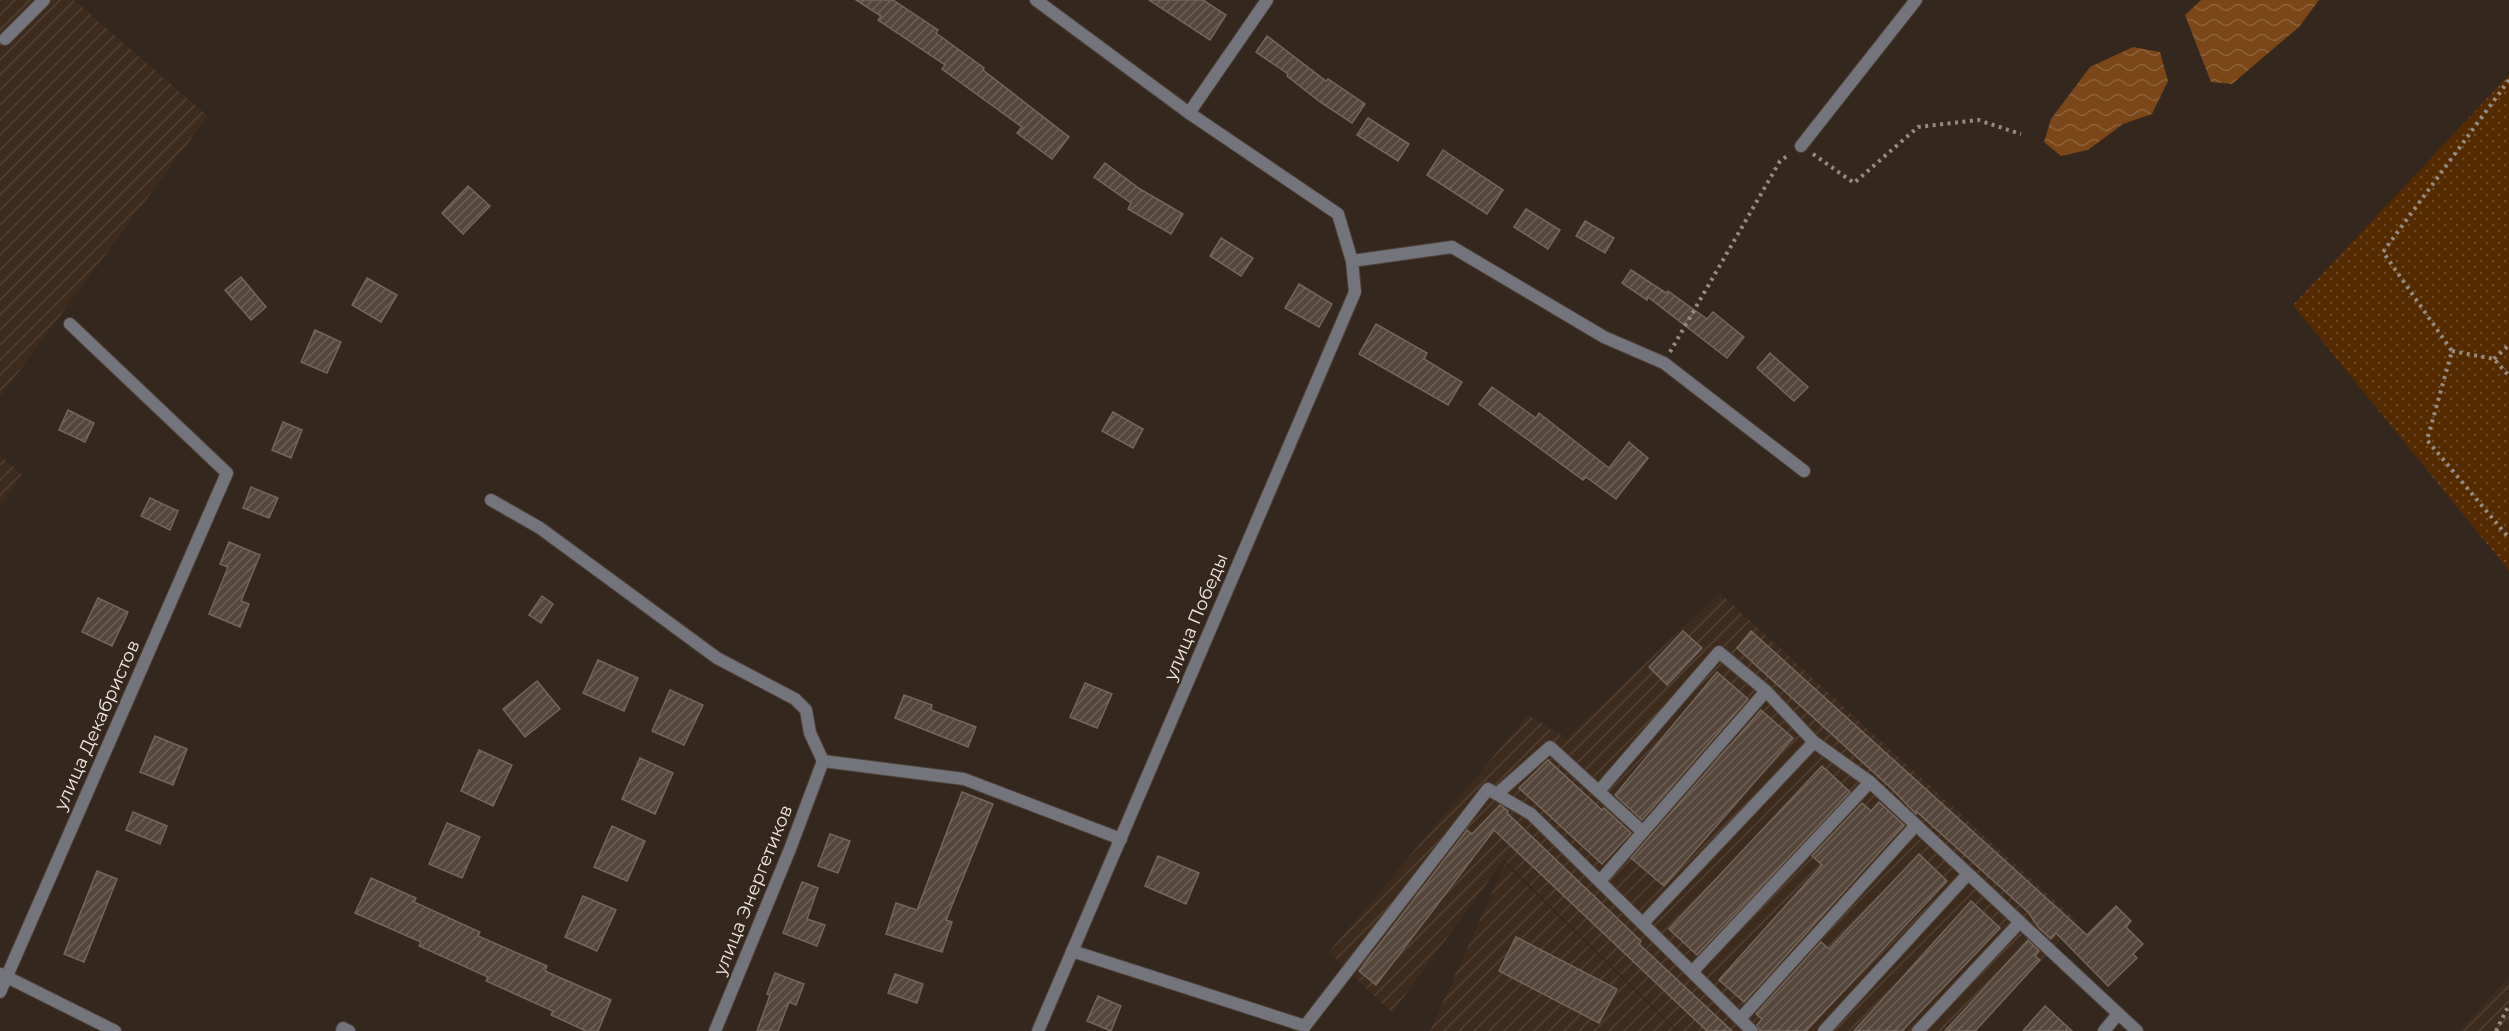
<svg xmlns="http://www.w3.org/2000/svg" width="2509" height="1031" font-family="Montserrat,sans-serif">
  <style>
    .industrial { fill: url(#industrial-furrows) }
    .green { fill: url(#green-dots) }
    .water { fill: url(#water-waves) }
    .building { fill: url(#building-hatch); stroke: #75665b; stroke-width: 1.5 }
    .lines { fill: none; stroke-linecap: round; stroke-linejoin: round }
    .lane-casing { stroke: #4f423a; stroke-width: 14 }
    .street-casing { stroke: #4f423a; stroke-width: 14 }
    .path { stroke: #968b83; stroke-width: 4; stroke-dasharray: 3 4.5; stroke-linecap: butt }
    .lane { stroke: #74757c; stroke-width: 12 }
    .street { stroke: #74757c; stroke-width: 12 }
    .labels { text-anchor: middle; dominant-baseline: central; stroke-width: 4.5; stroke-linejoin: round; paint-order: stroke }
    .street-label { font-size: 18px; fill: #f3eae4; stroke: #34271e }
  </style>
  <defs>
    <pattern id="industrial-furrows" width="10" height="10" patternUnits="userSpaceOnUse" patternTransform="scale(1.5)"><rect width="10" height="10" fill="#3d2b1d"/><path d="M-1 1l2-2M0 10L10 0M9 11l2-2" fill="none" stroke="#504033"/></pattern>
    <pattern id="green-dots" width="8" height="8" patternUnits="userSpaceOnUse" patternTransform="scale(1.5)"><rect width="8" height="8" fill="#542a00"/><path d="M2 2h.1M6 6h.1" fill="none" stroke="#6d4925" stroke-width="1.8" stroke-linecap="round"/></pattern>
    <pattern id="water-waves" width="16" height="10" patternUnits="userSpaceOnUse" patternTransform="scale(1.5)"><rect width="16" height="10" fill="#7b4719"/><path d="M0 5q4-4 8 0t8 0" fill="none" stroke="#8e623a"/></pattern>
    <pattern id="building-hatch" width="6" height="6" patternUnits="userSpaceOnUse" patternTransform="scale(1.5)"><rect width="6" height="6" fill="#54463b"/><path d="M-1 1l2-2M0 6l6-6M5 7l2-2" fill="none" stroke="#6d6157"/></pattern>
  </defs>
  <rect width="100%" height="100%" fill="#34271e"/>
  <g class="industrial">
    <polygon points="0,0 74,0 208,116 0,397"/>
    <polygon points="0,455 22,475 0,507"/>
    <polygon points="1720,593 2077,921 1977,1031 1678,1031 1504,860 1392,1013 1329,952 1528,715 1566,738"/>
    <polygon points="1505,864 1676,1031 1430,1031"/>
    <polygon points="2509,977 2509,1031 2459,1031"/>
  </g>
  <polygon class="green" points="2509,75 2509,571 2293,305"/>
  <g class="water">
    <polygon points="2201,0 2319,0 2299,27 2232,84 2211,82 2185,15"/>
    <polygon points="2133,47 2160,52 2168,81 2152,114 2123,124 2088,150 2061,156 2044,142 2051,119 2090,67"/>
  </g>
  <g class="building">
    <polygon points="856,0 893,0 938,30 936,33 984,68 983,70 1069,137 1052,159 1017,133 1022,127 942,69 945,65 878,20 881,16"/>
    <polygon points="1149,0 1203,0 1226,15 1210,40"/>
    <polygon points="1267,36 1326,81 1328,79 1365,104 1352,123 1320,102 1287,76 1288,74 1256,52"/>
    <polygon points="1368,118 1409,144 1398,161 1357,135"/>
    <polygon points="1443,150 1503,190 1487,214 1427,175"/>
    <polygon points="1105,163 1140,189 1183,214 1171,234 1128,209 1131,203 1094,177"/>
    <polygon points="468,186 490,206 463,234 442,213"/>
    <polygon points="1526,209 1560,230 1548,249 1514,227"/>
    <polygon points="1585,221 1614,238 1605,253 1576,236"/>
    <polygon points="1221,238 1253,258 1241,276 1210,256"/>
    <polygon points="1631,270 1666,293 1668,291 1707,319 1713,312 1744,337 1727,358 1648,297 1647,300 1622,283"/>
    <polygon points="241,277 266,307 251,320 225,290"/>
    <polygon points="367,278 397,295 381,322 352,305"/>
    <polygon points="1299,284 1332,304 1319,327 1285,308"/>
    <polygon points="1376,324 1427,353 1424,359 1462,382 1448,405 1359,354"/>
    <polygon points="315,330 341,342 327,373 301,362"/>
    <polygon points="1770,353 1808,387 1794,401 1757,368"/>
    <polygon points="1492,387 1536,418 1539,413 1609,468 1629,442 1648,458 1616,499 1586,477 1583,480 1479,404"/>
    <polygon points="68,410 94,423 85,442 59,430"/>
    <polygon points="1113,412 1143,429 1133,448 1102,431"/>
    <polygon points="283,422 302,430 291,458 272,450"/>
    <polygon points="251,487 278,498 269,518 243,508"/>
    <polygon points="150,498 178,511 170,530 141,516"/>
    <polygon points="229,542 260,555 241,601 249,604 240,627 209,614 228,567 220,564"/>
    <polygon points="542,596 553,604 541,623 529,615"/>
    <polygon points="98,598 128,612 112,646 82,632"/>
    <polygon points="1683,631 1702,648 1667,685 1649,667"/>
    <polygon points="1751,631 2087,935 2116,906 2131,921 2126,927 2143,944 2133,954 2137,958 2108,986 2056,933 2051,939 2039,928 2028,912 1917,812 1916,814 1892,789 1737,648"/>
    <polygon points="598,660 638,678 624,711 583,693"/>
    <polygon points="1717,672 1748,699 1642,820 1615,795"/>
    <polygon points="537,681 560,709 525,737 503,709"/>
    <polygon points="1085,683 1112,694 1097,728 1070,717"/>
    <polygon points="670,690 703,705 684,745 652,731"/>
    <polygon points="904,695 932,705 931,710 976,727 968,747 895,718"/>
    <polygon points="1761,710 1793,738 1664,886 1631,858"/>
    <polygon points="155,736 187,749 173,785 140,772"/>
    <polygon points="479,750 512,765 493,806 461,791"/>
    <polygon points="640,758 673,773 655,814 622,799"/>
    <polygon points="1548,760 1602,810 1604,808 1631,833 1602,864 1519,788"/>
    <polygon points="1822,766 1850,792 1697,955 1669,929"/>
    <polygon points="962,792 993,804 946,920 952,922 942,952 886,934 896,903 917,910"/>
    <polygon points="1879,802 1904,825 1744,1002 1719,980 1822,865 1812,856 1862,803 1871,811"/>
    <polygon points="1500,805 1508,811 1507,813 1641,941 1639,944 1732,1031 1707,1031 1494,830 1376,985 1359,971 1467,830 1472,834"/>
    <polygon points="133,812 167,826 160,844 126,830"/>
    <polygon points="447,823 480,837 462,878 429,864"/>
    <polygon points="612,826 645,841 627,881 594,867"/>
    <polygon points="830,834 850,841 838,873 818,866"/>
    <polygon points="1919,854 1947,881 1806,1031 1760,1031 1757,1025 1762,1019 1756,1014 1821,942 1829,949"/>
    <polygon points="1158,856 1199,873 1186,904 1145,886"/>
    <polygon points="97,871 117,879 84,962 64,954"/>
    <polygon points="371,878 416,898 414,902 480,932 478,936 547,966 545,971 611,1000 598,1031 586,1031 551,1015 553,1011 486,981 488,977 419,946 421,942 355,913"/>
    <polygon points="802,882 818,888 807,919 825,925 817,946 783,933"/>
    <polygon points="583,896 616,910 597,951 565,937"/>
    <polygon points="1971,901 2000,928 1902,1031 1854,1031"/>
    <polygon points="1516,937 1617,989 1599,1023 1499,971"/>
    <polygon points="2028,940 2039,951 2035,956 2040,960 1975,1031 1945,1031"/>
    <polygon points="775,973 804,984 796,1005 789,1002 778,1031 757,1031 770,995 767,994"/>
    <polygon points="895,974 923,984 917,1003 888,993"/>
    <polygon points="1098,996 1121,1006 1111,1031 1087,1021"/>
    <polygon points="2045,1006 2072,1031 2023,1031"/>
  </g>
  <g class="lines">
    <g class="lane-casing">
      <g id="lane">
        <polyline points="5,39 44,0"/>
        <polyline points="491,500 540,528 717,658 795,699 806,710 810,733 823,761 964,779 1121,839"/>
        <polyline points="1599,791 1719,652 1766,691"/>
        <polyline points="1497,794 1550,747 1643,832"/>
        <polyline points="1600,881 1766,691 1814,742"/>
        <polyline points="1643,923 1814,742 1870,782 2066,965"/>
        <polyline points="1072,951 1305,1026 1488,789 1531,814 1752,1031"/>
        <polyline points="1693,971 1870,782"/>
        <polyline points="1740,1019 1916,825"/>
        <polyline points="342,1031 343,1028 349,1031"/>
        <polyline points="1824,1031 1968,874"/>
        <polyline points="1918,1031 2020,922"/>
      </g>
    </g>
    <g class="street-casing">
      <g id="street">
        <polyline points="1036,0 1189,113 1338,214 1352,261 1355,292 1038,1031"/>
        <polyline points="1189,113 1267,0"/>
        <polyline points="1801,146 1916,0"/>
        <polyline points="1352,261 1452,247 1604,337 1664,363 1804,471"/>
        <polyline points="2066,965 2137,1031"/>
        <polyline points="1,974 115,1031"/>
        <polyline points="0,992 227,473 70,324"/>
        <polyline points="715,1031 790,849 823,761"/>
        <polyline points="2104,1031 2118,1014"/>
      </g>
    </g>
    <g class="path">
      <polyline points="2509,80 2383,252 2452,351 2427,440 2509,538"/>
      <polyline points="1813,154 1854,183 1918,127 1978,120 2021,134"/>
      <polyline points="2452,351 2494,359 2509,376"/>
      <polyline points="1670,352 1780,161 1790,154"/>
      <polyline points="2494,359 2509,345"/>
      <polyline points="2496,1031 2509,1005"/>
    </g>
    <use href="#lane" class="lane"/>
    <use href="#street" class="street"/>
  </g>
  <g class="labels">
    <g class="street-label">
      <text transform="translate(1196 617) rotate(-67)">улица Победы</text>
      <text transform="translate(97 725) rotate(-66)">улица Декабристов</text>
      <text transform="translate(753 890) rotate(-68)">улица Энергетиков</text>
    </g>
  </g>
</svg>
